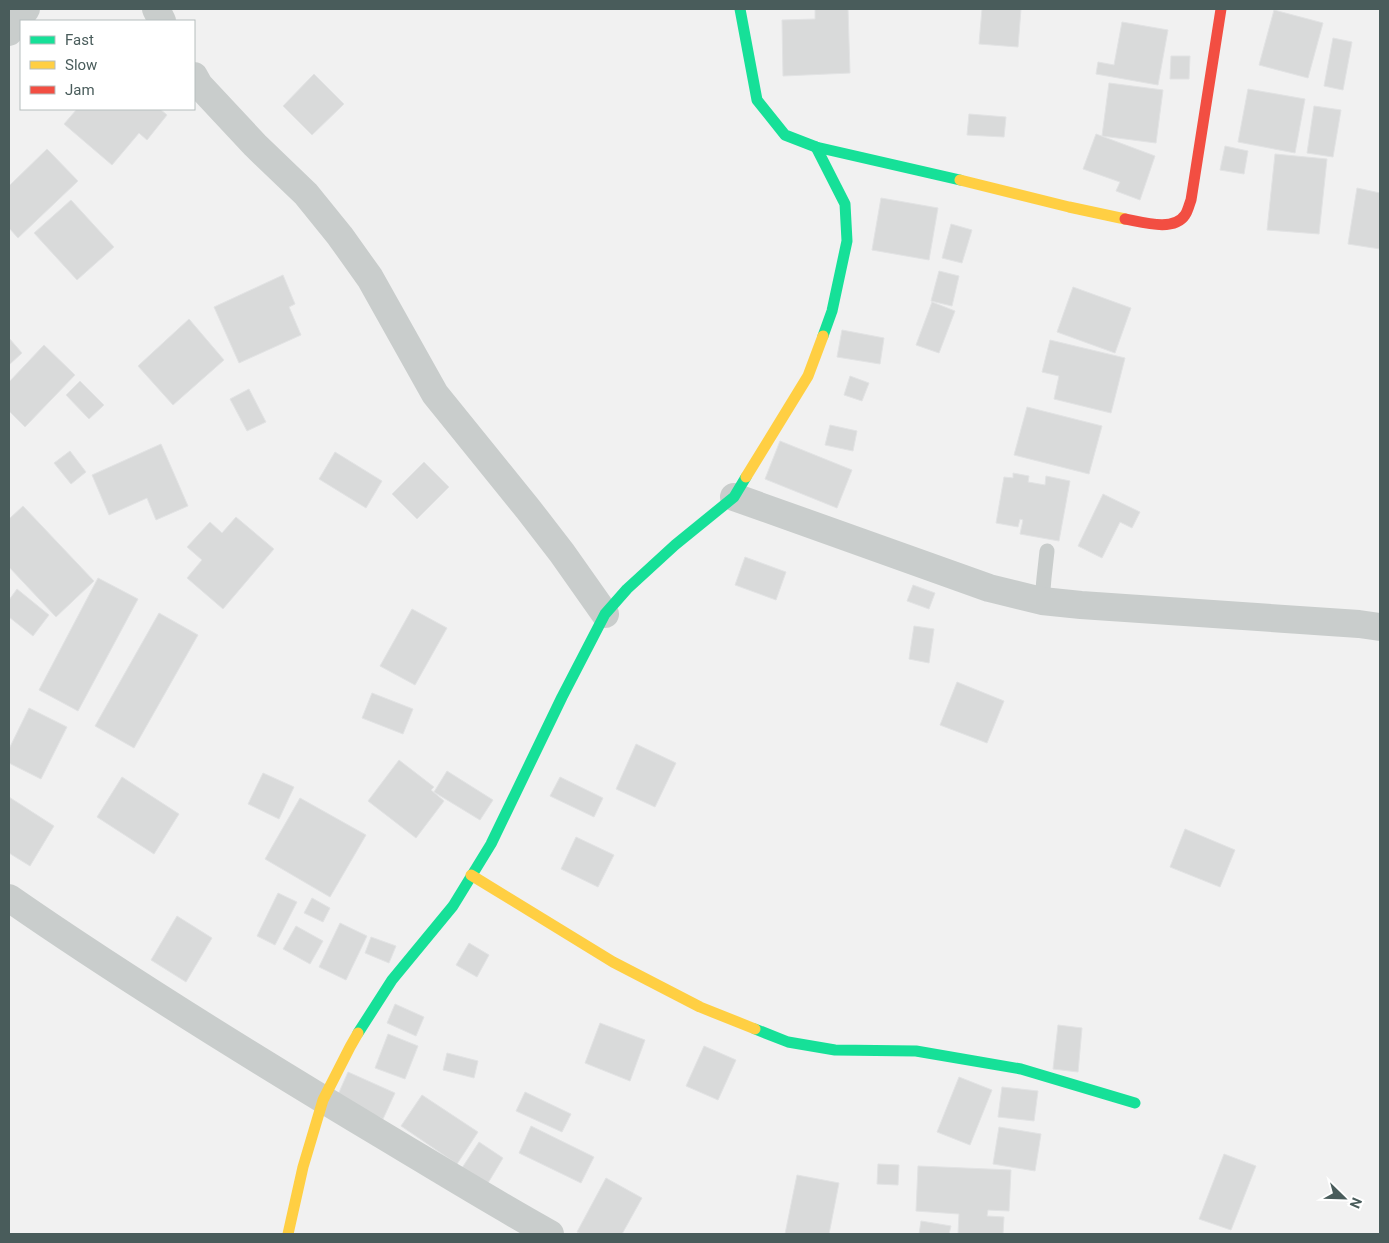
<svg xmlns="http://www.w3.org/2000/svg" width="1389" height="1243" font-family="Roboto,sans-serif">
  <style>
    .building { fill: #d9dada; stroke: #e2e3e4 }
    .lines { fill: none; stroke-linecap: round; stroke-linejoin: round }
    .lane { stroke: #c9cdcc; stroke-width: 15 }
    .street { stroke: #c9cdcc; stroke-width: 28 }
    .fast { stroke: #16e098; stroke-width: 11 }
    .slow { stroke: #ffcf43; stroke-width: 11 }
    .jam { stroke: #f24e42; stroke-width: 11 }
  </style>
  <rect width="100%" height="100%" fill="#f1f1f1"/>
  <g class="building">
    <polygon points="815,9 848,9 850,73 783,76 782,20 815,19"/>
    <polygon points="982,9 1021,9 1018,47 979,44"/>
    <polygon points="1274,10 1323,23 1308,78 1259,65"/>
    <polygon points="1122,22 1168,30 1158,85 1096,74 1098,62 1114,65"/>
    <polygon points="1333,38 1352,42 1343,90 1324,86"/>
    <polygon points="1171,56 1190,56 1189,79 1170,79"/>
    <polygon points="314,74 344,104 312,135 283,106"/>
    <polygon points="1109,83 1163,90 1156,143 1102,136"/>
    <polygon points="1248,89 1305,99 1295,153 1238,142"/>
    <polygon points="1314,106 1341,110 1333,157 1307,153"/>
    <polygon points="77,109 160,109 167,115 147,140 139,133 112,165 64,124"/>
    <polygon points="969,114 1006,117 1004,137 967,135"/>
    <polygon points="1096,134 1155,156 1140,200 1116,191 1120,182 1083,169"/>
    <polygon points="1225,146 1248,151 1244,174 1220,170"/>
    <polygon points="47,149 78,181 18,238 9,228 9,186"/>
    <polygon points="1275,154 1327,159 1319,234 1267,230"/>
    <polygon points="1357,188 1380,193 1380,249 1348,244"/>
    <polygon points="881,198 938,208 929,260 872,250"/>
    <polygon points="71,200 114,247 77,280 34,233"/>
    <polygon points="951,224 972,230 962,263 942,258"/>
    <polygon points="939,271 959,276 952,306 931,301"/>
    <polygon points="283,275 295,304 289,307 301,335 239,363 214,307"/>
    <polygon points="1073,287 1131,308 1115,353 1057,332"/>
    <polygon points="932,302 955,311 939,353 916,345"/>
    <polygon points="189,319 224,360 173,405 138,366"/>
    <polygon points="842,330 884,338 880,364 837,357"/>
    <polygon points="9,338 22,353 9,365"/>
    <polygon points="1050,340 1125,358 1111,413 1054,399 1059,376 1042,372"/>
    <polygon points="44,345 75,375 25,427 9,411 9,382"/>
    <polygon points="850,376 869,383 862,401 844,395"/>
    <polygon points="80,381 104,405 89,419 66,395"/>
    <polygon points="249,389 266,422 247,431 230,399"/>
    <polygon points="1027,407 1102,426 1089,474 1014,455"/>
    <polygon points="830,425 857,431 853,451 825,445"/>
    <polygon points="780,441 852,470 837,508 765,479"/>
    <polygon points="161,444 188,506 156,520 147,498 109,515 92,475"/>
    <polygon points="70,451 86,472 71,484 54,463"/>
    <polygon points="335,452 382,481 366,508 319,479"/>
    <polygon points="424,462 449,487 417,519 392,494"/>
    <polygon points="1013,473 1029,476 1028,482 1045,485 1046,476 1070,481 1059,541 1020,534 1023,520 1020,519 1018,527 996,523 1004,477 1013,478"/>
    <polygon points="1103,494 1140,512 1132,528 1120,522 1102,558 1078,546"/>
    <polygon points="23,506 94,581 56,617 9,567 9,519"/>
    <polygon points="236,517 274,549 223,609 187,578 202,560 187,547 210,522 222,533"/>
    <polygon points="745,557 786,572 776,600 735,585"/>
    <polygon points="98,578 138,599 78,711 39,690"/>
    <polygon points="913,585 935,593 929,609 907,601"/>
    <polygon points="17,589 49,615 33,636 9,617 9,600"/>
    <polygon points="412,609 447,628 415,685 380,666"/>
    <polygon points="159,613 198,635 134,748 95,726"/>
    <polygon points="914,626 934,629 929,663 909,659"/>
    <polygon points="957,682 1004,701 987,743 940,725"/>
    <polygon points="372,693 413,709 403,734 362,718"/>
    <polygon points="29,708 67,727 41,779 9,763 9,749"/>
    <polygon points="636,744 676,763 655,807 616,789"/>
    <polygon points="399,760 434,787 431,790 444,801 416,838 368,801"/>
    <polygon points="447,771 493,800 480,820 434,792"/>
    <polygon points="263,773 294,787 279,819 248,804"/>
    <polygon points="122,777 179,814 154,854 97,817"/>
    <polygon points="560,777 603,798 594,817 550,796"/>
    <polygon points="9,797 54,826 30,866 9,853"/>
    <polygon points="300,798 366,835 330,897 265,859"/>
    <polygon points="1185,829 1235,850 1220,887 1170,867"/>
    <polygon points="576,837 614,855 598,887 561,869"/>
    <polygon points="278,893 297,902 275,945 257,936"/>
    <polygon points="312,898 330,908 323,922 304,913"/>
    <polygon points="177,916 212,938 186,982 151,960"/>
    <polygon points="340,923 367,936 346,980 319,967"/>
    <polygon points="296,926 323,941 310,964 283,949"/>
    <polygon points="371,937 396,946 389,963 365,953"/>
    <polygon points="469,943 489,955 477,977 456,965"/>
    <polygon points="395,1004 424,1017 416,1036 387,1023"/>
    <polygon points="600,1023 645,1040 630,1081 585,1063"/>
    <polygon points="1058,1025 1082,1028 1078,1072 1053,1069"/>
    <polygon points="388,1034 418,1046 405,1079 375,1068"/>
    <polygon points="704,1046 736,1060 718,1100 686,1086"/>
    <polygon points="447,1053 478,1061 474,1078 443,1070"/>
    <polygon points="348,1072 395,1093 383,1119 337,1097"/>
    <polygon points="959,1077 992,1090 970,1145 937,1132"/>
    <polygon points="1002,1087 1038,1091 1034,1121 998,1117"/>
    <polygon points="525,1092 571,1114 562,1132 516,1111"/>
    <polygon points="422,1095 478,1132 457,1164 401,1126"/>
    <polygon points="531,1126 594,1157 581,1183 519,1153"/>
    <polygon points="999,1127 1041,1134 1035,1171 993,1164"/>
    <polygon points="479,1142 503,1158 485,1188 460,1171"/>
    <polygon points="1224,1154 1256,1166 1231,1230 1199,1219"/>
    <polygon points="878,1164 899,1165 898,1185 877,1184"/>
    <polygon points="918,1166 1011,1170 1009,1211 988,1210 987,1216 1004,1217 1003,1234 958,1234 959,1214 916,1211"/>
    <polygon points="797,1175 839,1183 829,1234 785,1234"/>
    <polygon points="606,1178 642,1198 622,1234 581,1234 577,1232"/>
    <polygon points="921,1221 951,1226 949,1234 919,1234"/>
  </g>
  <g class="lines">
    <polyline class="lane" points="1042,601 1044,578 1047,551"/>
    <g class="street">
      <polyline points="156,9 162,21"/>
      <polyline points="9,32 26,9"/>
      <polyline points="194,76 199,85 255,145 306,194 340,236 370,278 435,394 528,509 562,553 605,614"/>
      <polyline points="734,497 989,588 1042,601 1081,605 1359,624 1380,627"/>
      <path d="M 9,898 C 130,982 257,1060 384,1136 C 439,1169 494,1203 550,1234"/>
    </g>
    <g class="fast">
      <polyline points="740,9 757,100 785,135 816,147 960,180"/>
      <polyline points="816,147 845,204 847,241 832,311 823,336"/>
      <polyline points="755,1029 788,1042 835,1050 916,1051 1021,1069 1135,1103"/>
      <polyline points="358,1033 392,980 453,906 491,844 562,697 605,614 627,589 675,545 734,497 746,477"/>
    </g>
    <g class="slow">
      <polyline points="960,180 1069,207 1125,219"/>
      <polyline points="746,477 808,376 823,336"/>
      <polyline points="471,875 613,962 700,1007 755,1029"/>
      <polyline points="288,1234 303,1167 323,1100 350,1047 358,1033"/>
    </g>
    <path class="jam" d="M 1125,219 C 1142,222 1174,232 1185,215 C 1188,211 1189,205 1191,200 L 1221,9"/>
  </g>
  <rect width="1389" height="1243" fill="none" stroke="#495c5b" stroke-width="20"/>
  <rect x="20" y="20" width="175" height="90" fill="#ffffff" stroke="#b6bebd"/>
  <rect x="30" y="36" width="25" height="8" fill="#16e098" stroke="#b6bebd"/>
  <text x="65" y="45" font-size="15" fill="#495c5b">Fast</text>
  <rect x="30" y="61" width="25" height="8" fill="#ffcf43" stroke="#b6bebd"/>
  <text x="65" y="70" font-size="15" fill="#495c5b">Slow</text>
  <rect x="30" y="86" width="25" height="8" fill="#f24e42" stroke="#b6bebd"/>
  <text x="65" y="95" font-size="15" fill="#495c5b">Jam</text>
  <g transform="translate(1344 1198) rotate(113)" stroke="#ffffff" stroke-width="4" paint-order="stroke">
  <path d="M0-4L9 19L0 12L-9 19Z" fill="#495c5b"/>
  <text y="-8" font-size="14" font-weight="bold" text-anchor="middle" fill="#495c5b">N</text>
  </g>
</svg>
